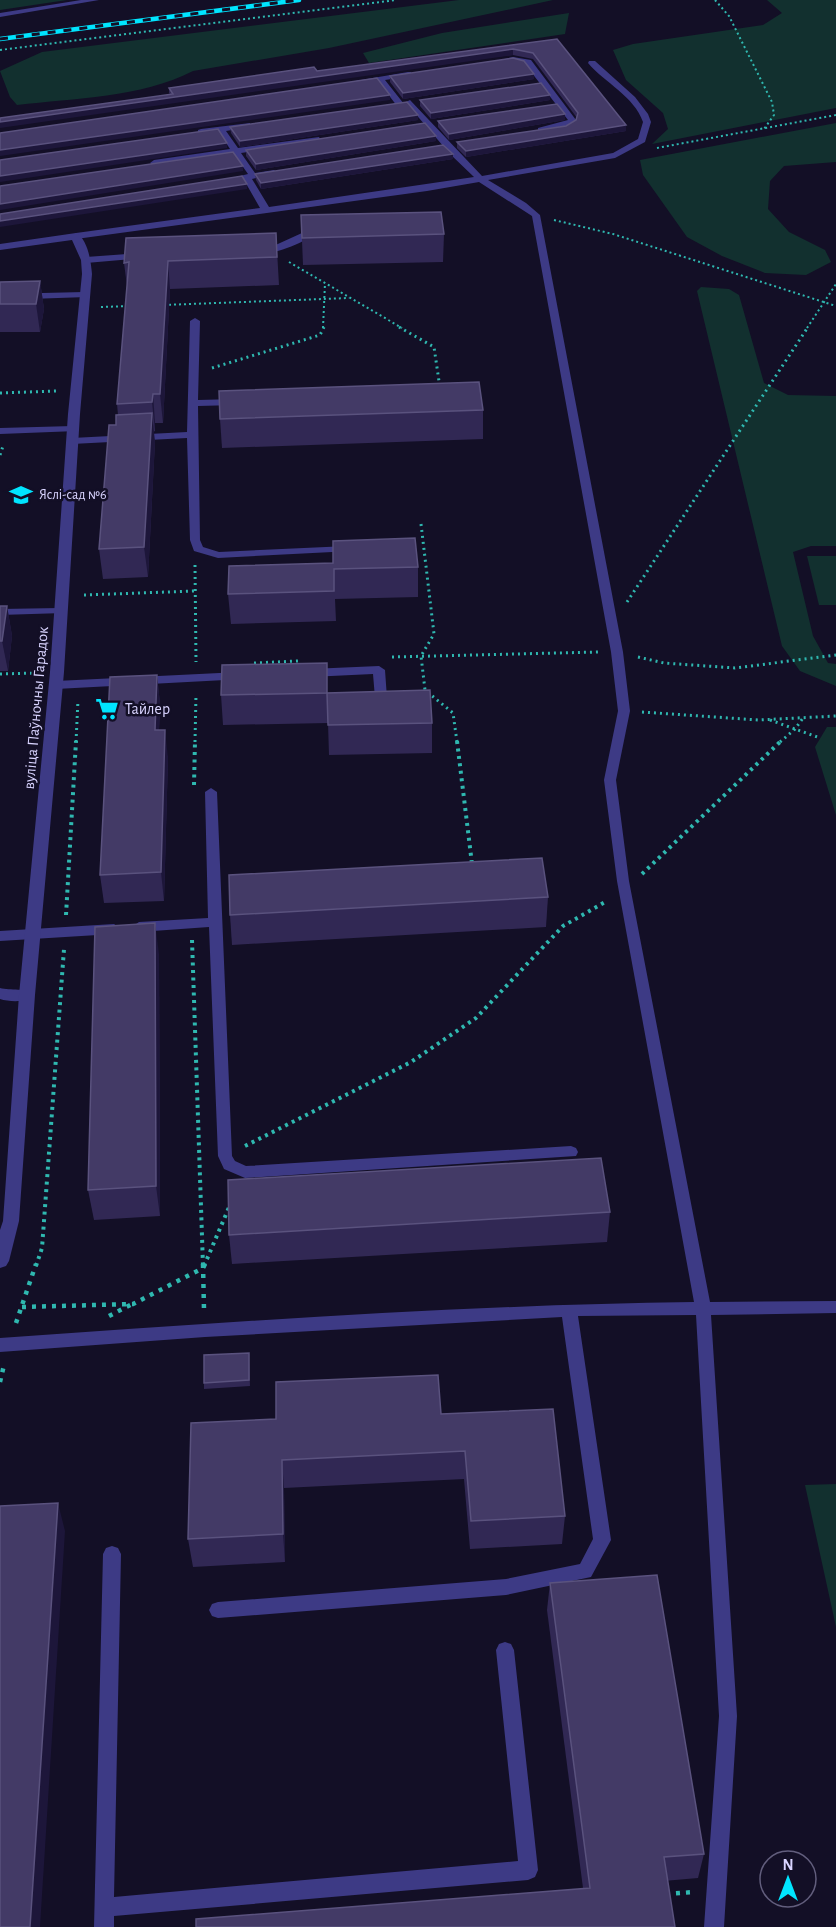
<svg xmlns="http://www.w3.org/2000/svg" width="836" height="1927" font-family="'Alegreya Sans',sans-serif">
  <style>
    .green { fill: #12302f }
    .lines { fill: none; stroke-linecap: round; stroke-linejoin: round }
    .path-far3 { stroke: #2fb8b0; stroke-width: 2; stroke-dasharray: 2 3; stroke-linecap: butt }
    .path-far2 { stroke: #2fb8b0; stroke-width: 3; stroke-dasharray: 2 4; stroke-linecap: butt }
    .path-far1 { stroke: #2fb8b0; stroke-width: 4; stroke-dasharray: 3 4.5; stroke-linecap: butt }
    .path { stroke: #2fb8b0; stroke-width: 4.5; stroke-dasharray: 4 6; stroke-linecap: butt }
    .lane { fill: #3d3a85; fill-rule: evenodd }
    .street { fill: #3d3a85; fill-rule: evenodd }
    .rail-casing { stroke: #00e5ff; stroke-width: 4.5 }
    .rail { stroke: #130f26; stroke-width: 3; stroke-dasharray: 8; stroke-linecap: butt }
    .wall { fill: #312854 }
    .shaded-wall { fill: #1d163a }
    .building { fill: #433a66; stroke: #5a527e; stroke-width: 1.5 }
    .labels { text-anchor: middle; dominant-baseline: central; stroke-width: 5; stroke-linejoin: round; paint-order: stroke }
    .far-poi-label { font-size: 14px; fill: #d9d4ff; stroke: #130f26; text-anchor: start }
    .street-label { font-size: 16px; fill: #d9d4ff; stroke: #130f26 }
    .poi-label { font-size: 16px; fill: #d9d4ff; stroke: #130f26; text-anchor: start }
  </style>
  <rect width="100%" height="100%" fill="#130f26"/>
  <g class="green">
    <polygon points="0,0 67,0 0,10"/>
    <path d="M 459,0 L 553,0 L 329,48 L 193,71 C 140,98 75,98 17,105 L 10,97 L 0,71 L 42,52 Z"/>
    <polygon points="767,0 836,0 836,108 652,144 668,129 663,113 626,80 613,50 633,44 763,25 782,13"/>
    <polygon points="569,13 565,34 369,63 363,53 442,33"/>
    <polygon points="836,123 836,162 784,166 770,181 768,209 789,232 825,250 831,262 806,275 765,273 722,256 687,237 643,175 640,160"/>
    <polygon points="701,287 729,289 739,295 764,383 788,395 836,396 836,546 811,546 793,552 813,636 828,663 836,664 836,686 800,671 782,646 697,291"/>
    <polygon points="807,556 836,556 836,605 819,605"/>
    <polygon points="827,727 836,727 836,815 815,747"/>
    <polygon points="836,1484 836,1627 805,1485"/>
  </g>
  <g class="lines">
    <g class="path-far3">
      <polyline points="715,0 729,16 772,102 774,115 764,129"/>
      <polyline points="0,50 396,0"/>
      <polyline points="657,148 836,115"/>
      <polyline points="554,220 613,234 836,306"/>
      <polyline points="289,262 402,328"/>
      <polyline points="164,305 349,298"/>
      <polyline points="101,307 130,306"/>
      <polyline points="323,328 325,283"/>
      <polyline points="807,328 836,284"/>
    </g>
    <g class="path-far2">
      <polyline points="399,327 434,347 440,388"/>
      <polyline points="212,368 320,335 324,327"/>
      <polyline points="0,393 56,391"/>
      <polyline points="0,455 3,446"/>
      <polyline points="421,524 434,634 421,656 425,690 453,713 457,742"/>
      <polyline points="195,565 196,662"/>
      <polyline points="84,595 195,591"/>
      <polyline points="627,602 808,327"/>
      <polyline points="392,657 598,652"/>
      <polyline points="638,657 664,663 735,668 836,655"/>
      <polyline points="254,663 298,661"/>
      <polyline points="0,674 37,673"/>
      <polyline points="642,712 758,720 836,716"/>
      <polyline points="770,720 820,738"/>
      <polyline points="76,742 78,700"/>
      <polyline points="195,742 196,694"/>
      <polyline points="780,742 795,729 803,718"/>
    </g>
    <g class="path-far1">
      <polyline points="457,741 472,864"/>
      <polyline points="194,785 195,741"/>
      <polyline points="642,874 781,741"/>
      <polyline points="66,915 76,741"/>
      <polyline points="192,940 203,1266"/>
      <polyline points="245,1146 411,1062 476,1018 563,926 607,901"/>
      <polyline points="36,1266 42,1248 64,949"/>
      <polyline points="204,1266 230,1205"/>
    </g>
    <g class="path">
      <polyline points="203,1264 204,1310"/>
      <polyline points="22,1307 133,1304 203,1268 205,1264"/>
      <polyline points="109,1316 132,1304"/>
      <polyline points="16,1323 36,1264"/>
      <polyline points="0,1382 4,1365"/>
      <polyline points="666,1894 695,1892"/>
    </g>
    <g class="lane">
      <polygon points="81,0 99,0 0,17 0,13"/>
      <polygon points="513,57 531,60 576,120 574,125 538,132 538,128 568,120 525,64 513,61 501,63 497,61"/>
      <path d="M 589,61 L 595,61 L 635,97 L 648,114 L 651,122 L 645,142 L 615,158 L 488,180 L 526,203 L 540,215 L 623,652 L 630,711 L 616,780 L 629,881 L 710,1302 L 836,1301 L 836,1313 L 711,1315 L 737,1716 L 724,1927 L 704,1927 L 719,1716 L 696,1315 L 578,1316 L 611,1540 L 591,1577 L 506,1595 L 218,1618 L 212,1616 L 209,1610 L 212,1604 L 218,1602 L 506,1579 L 580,1564 L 593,1539 L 562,1317 L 205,1337 L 0,1352 L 0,1338 C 231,1322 462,1305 694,1302 L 617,881 L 604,780 L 618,711 L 611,652 L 532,216 L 479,182 L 427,191 L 76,239 L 71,236 L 76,233 L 260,208 L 244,180 L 228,183 L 224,180 L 248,174 L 234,154 L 154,166 L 150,163 L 154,160 L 230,149 L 219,132 L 198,134 L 198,130 L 201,129 L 250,123 L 250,127 L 226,131 L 238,148 L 319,137 L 320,139 L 316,142 L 241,153 L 255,173 L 274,170 L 278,173 L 252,179 L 269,207 L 474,177 L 450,154 L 407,104 L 406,102 L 410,100 L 482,176 L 613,153 L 638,139 L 643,122 C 634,96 605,83 588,63 Z"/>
      <polygon points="408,72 411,72 411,76 385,80 404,104 400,106 397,106 378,81 359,83 355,81"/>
      <path d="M 313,228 L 321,230 C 309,240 268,260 254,251 L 259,248 L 269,248 Z"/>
      <polygon points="141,253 144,254 144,258 86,263 81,260 86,257"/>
      <polygon points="84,292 89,295 87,297 0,300 0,294"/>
      <polygon points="195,318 200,321 198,400 236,399 241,402 236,405 198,406 200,540 203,547 219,552 348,546 352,547 352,551 218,558 194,551 190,540 187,438 72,444 67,441 72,438 187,432 190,321"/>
      <polygon points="73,426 77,427 77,431 0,434 0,428"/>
      <polygon points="60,608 66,611 64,613 0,615 0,609"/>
      <polygon points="379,666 385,670 387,698 381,702 375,698 373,674 310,677 304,673 310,669"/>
      <polygon points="240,672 244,673 246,676 244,679 56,689 50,685 56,681"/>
      <polygon points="211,788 217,792 232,1156 235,1161 246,1166 571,1146 576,1148 578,1152 576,1156 245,1178 224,1169 218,1156 209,927 139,932 132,927 139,922 208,918 205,792"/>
      <polygon points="114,924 121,929 114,934 0,941 0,931"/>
      <path d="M 0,988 C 10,991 27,987 34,995 C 27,1003 10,1002 0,999 Z"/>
      <polygon points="112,1546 118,1548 121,1554 114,1897 518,1861 496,1650 499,1644 505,1642 511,1644 514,1650 538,1870 535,1877 528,1880 114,1916 114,1927 94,1927 103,1554 106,1548"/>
    </g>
    <path class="street" d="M 76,233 C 88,239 91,262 92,274 L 80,414 L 64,672 L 35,995 L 19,1221 L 9,1261 L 6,1266 L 0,1268 L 0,1230 L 3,1221 L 19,995 L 50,672 L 68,414 L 82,274 L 81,260 L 72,240 L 0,250 L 0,244 Z"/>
    <g class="rail-casing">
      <polyline id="rail" points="0,39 299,0"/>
    </g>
    <use href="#rail" class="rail"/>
  </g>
  <g class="wall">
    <polygon points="557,39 626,131 466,157 457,148 457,142 566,126 576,120 577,118 533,59 513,55 170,94 169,93 169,88 317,71"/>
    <polygon points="390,76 534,79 403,99 390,82"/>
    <polygon points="420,100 550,100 431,119 420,106"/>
    <polygon points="565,114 565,120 449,140 438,127 438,121"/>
    <polygon points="418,120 240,147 231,133 230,127"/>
    <polygon points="436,141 256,170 246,156 246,150"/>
    <polygon points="453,154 453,159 261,189 256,180 255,174"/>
    <polygon points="301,215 444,234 443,262 303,265"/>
    <polygon points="276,233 279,285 170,289 163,423 155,423 155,431 153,432 155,442 148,577 103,579 99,549 116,425 118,415 117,404 127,286 124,263"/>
    <polygon points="40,281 44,309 40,332 0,332 0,282"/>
    <polygon points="483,410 483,439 222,448 220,419"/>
    <polygon points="229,566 418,567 418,597 335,599 336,621 231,624 228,594"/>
    <polygon points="0,606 7,606 12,636 8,671 0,671"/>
    <polygon points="157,675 160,704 159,730 168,758 164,901 104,903 100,875"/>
    <polygon points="328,693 432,723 432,753 329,755 328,723 223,725 221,695"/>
    <polygon points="548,897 546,927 232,945 230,915"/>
    <polygon points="159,954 160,1216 94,1220 88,1190"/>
    <polygon points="610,1212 607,1242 232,1264 229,1235"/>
    <polygon points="249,1359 250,1386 204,1389 204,1383"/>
    <polygon points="441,1414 565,1516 562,1544 470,1549 464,1479 284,1488 285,1562 193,1567 188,1539 276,1419"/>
    <polygon points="550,1583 704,1854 698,1878 583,1888 547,1610"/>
  </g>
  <g class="shaded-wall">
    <polygon points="513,49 513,55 0,128 0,122"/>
    <polygon points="534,74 534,79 403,99 403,93"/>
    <polygon points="390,95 390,100 0,156 0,150"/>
    <polygon points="550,95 550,100 431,119 431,113"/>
    <polygon points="565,114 565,120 449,140 449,134"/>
    <polygon points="418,115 418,120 240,147 240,141"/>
    <polygon points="626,125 626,131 466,157 466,151"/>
    <polygon points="436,136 436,141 256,170 256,164"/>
    <polygon points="227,143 227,148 0,182 0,176"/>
    <polygon points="453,154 453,159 261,189 261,183"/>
    <polygon points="243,166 243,171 0,210 0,204"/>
    <polygon points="247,184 247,189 0,227 0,221"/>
    <polygon points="168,261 170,289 163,423 160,394"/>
    <polygon points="40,281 44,309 40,332 36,304"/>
    <polygon points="153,394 155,423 155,431 152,402"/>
    <polygon points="152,413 155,442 148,577 144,547"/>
    <polygon points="7,606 12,636 8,671 2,641"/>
    <polygon points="157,675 160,704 158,758 155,730"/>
    <polygon points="165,730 168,758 164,901 161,872"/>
    <polygon points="155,923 159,954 160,1216 156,1186"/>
    <polygon points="282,1460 284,1488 285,1562 283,1534"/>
    <polygon points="58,1503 65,1531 40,1927 30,1927"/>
  </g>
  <g class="building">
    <polygon points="557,39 626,125 466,151 457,142 566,126 576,120 578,113 533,53 513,49 0,122 0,118 173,94 169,88 314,67 317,71"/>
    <polygon points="513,58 524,61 534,74 403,93 390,76"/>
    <polygon points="377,78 390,95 0,150 0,133"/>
    <polygon points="541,83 550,95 431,113 420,100"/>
    <polygon points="407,102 418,115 240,141 230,127"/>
    <polygon points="557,104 565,114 449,134 438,121"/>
    <polygon points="425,123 436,136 256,164 246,150"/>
    <polygon points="218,129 227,143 0,176 0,160"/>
    <polygon points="443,145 453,154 261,183 255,174"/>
    <polygon points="233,152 243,166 0,204 0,186"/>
    <polygon points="242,176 247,184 0,221 0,214"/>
    <polygon points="441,212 444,234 302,238 301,215"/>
    <polygon points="276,233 277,257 168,261 160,394 153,394 152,402 117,404 129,262 124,263 126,238"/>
    <polygon points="40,281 36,304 0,304 0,282"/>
    <polygon points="479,382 483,410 220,419 219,391"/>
    <polygon points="152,413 144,547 99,549 109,425 116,425 116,415"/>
    <polygon points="415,538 418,567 334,569 334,591 228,594 229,566 333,563 333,541"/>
    <polygon points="0,606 7,606 2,641 0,641"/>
    <polygon points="327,663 327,693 221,695 222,665"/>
    <polygon points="157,675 155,730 165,730 161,872 100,875 110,677"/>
    <polygon points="430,690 432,723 328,725 327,693"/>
    <polygon points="542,858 548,897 230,915 229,875"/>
    <polygon points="155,923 156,1186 88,1190 95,927"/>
    <polygon points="601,1158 610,1212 229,1235 228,1180"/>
    <polygon points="249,1353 249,1380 204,1383 204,1355"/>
    <polygon points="438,1375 441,1414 553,1409 565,1516 471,1521 465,1451 282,1460 283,1534 188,1539 191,1423 276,1419 276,1382"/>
    <polygon points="58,1503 30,1927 0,1927 0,1506"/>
    <polygon points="657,1575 704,1854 664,1857 675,1927 196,1927 196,1919 590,1888 550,1583"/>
  </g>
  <defs>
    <g id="school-bare" transform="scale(1.8)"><path d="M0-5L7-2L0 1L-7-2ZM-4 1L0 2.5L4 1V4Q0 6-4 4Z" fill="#00e5ff" stroke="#130f26" stroke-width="2.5" paint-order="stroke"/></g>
    <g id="supermarket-bare" transform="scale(1.8)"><path d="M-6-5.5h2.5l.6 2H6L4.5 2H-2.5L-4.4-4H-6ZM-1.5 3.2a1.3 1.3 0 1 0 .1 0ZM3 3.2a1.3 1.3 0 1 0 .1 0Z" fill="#00e5ff" stroke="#130f26" stroke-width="2.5" paint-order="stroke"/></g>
  </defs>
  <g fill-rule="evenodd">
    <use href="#school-bare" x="21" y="495"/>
    <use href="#supermarket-bare" x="107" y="709"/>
  </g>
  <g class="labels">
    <g class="far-poi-label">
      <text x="39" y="495">Яслі-сад №6</text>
    </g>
    <g class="street-label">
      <text transform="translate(36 708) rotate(-85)">вуліца Паўночны Гарадок</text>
    </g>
    <g class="poi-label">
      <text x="125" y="709">Тайлер</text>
    </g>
  </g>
  <g transform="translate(788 1879)"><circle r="28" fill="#130f26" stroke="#625e7d" stroke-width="1.5"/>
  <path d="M0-4.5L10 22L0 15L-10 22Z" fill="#00e5ff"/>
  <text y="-9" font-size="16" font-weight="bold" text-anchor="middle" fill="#d9d4ff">N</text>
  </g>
</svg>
